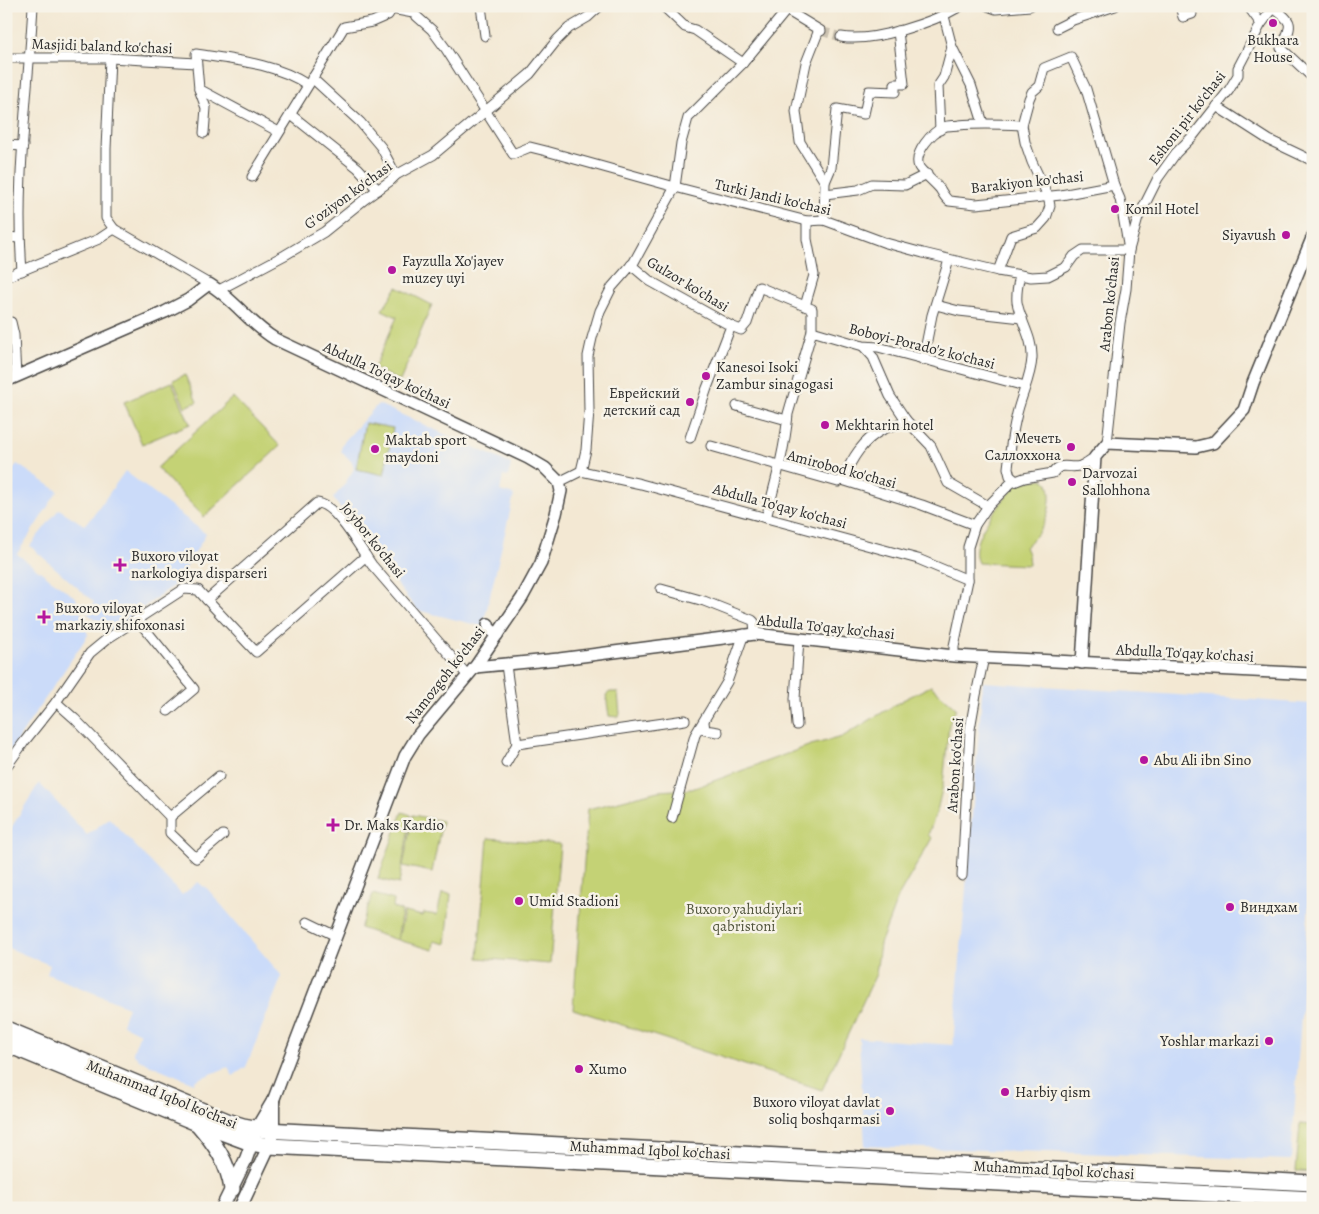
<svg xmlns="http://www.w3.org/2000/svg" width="1319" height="1214" font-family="Alegreya,serif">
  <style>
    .built { fill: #cbdbf9 }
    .green { fill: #c4d274; stroke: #787e50 }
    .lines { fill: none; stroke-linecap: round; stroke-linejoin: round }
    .minor-tunnel { stroke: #cbc2b1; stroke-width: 9; stroke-dasharray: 9 4.5; stroke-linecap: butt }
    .minor-casing { stroke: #494744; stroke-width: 11 }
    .tertiary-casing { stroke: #494744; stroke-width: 14 }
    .secondary-casing { stroke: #494744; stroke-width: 15 }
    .primary-casing { stroke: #494744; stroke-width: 18 }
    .minor { stroke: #fff; stroke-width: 9 }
    .tertiary { stroke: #fff; stroke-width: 11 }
    .secondary { stroke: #fff; stroke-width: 12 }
    .primary { stroke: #fff; stroke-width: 15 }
    .poi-dot { fill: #b5179e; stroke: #f7f3e8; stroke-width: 2 }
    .labels { text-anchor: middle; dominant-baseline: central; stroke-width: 5; stroke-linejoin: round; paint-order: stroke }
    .poi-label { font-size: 15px; fill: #2b2b2b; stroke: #f7f3e8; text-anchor: start }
    .street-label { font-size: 15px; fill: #2b2b2b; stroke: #f7f3e8 }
    .park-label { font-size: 15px; fill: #51553d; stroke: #f7f3e8 }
  </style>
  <rect width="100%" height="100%" fill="#f7f3e8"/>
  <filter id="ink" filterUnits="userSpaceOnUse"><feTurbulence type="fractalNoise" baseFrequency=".02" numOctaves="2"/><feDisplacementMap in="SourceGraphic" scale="10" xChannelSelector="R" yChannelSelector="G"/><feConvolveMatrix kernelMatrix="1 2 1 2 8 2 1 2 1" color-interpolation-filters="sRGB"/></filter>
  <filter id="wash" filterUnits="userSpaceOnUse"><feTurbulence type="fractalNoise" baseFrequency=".0096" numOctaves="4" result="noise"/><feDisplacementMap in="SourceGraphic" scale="20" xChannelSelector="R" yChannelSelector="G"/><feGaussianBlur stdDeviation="1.12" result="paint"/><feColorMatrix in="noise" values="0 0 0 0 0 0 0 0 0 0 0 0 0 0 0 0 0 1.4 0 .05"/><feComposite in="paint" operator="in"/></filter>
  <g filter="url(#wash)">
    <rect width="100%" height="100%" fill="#f3e8d3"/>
    <g class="built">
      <polygon points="378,404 511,464 508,477 503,476 500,491 514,495 484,621 485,627 417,610 379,562 333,498 342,488 354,469 352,462 341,451 342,444"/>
      <polygon points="17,464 58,491 17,554 76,598 88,635 6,757 6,479"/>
      <polygon points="125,471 206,534 177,583 111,631 87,613 94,602 30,546 59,509 84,525 93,516"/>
      <polygon points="983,682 1313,704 1313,844 1291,1160 865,1146 859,1038 953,1045"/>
      <polygon points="39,783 87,835 109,818 182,895 198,882 204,887 205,886 282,976 246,1067 233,1076 228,1067 196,1080 194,1083 139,1060 133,1052 140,1033 122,1024 128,1007 47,974 50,965 6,947 6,836"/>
    </g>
    <g class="green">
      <polygon points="397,287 432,305 400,381 374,368 397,317 382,310"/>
      <polygon points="185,375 197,402 185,407 173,380"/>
      <polygon points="172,382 190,424 142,444 124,402"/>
      <polygon points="233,397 280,446 204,517 157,468"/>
      <polygon points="365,423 393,428 384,475 356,469"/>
      <path d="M 1042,479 L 1046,481 C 1050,486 1050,492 1050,500 C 1049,519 1040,534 1025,547 L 1028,554 L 1029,565 L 978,563 C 966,539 1002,503 1016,485 L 1021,482 Z"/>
      <polygon points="931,686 956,708 949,725 943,785 937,811 928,835 932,838 898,897 880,944 876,974 822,1090 573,1009 588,809 658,791 692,789 811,745 842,737 903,700"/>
      <polygon points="610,692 617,692 618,694 620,714 618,717 609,716 606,695"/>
      <polygon points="402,812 411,815 399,884 378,879"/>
      <polygon points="413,815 442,821 432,872 403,866"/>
      <polygon points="488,838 560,844 550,964 478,958"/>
      <polygon points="442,893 451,894 446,944 434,941 433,950 398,940 404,912 423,916 424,913 437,915"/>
      <polygon points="373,894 394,900 393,908 402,911 397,940 360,928"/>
      <polygon points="1300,1124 1313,1125 1313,1172 1296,1171"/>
    </g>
  </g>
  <g filter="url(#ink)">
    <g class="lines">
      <polyline class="minor-tunnel" points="821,31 841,37"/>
      <g class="minor-casing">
        <g id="minor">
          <polyline points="481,6 485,36"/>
          <polyline points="663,6 685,27 695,30 743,63"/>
          <polyline points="988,6 996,9 1030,6"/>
          <polyline points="1180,6 1183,17 1192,14"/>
          <polyline points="1248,6 1261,24"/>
          <path d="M 1273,8 C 1295,23 1292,25 1281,48 L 1313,78"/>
          <polyline points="788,11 821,31"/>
          <polyline points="944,16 952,47 971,85 983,123"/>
          <polyline points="1057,28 1073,20 1115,6"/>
          <polyline points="819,30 806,63 796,111 800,142 825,182"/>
          <path d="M 841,37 C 873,43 934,22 961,6"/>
          <polyline points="6,58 110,58 196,63"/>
          <polyline points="110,58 106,149 106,218 114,229 209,284"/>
          <polyline points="312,78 360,122 381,147 396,175"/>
          <polyline points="199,89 279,132"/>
          <polyline points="1216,106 1269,140 1311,160"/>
          <polyline points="290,114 358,168 378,190"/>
          <path d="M 1022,125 C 1001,124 980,123 959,125 C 955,126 948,125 944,127 C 932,132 913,153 919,167 C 921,171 936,184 940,189 C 943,194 945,198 949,201 L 976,204 L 1061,195 L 1114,185"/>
          <polyline points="940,130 938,86 944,77 952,47"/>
          <path d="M 204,133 L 206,108 L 199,89 L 196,54 C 234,60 275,63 308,85"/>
          <polyline points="6,145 23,146"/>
          <polyline points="252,177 344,27 372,22 388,15 392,9 413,13 432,30 446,49 513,154 530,147 546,151 675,187 807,221 824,220 886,243 923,253 998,271 1031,277 1048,276 1066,267 1074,256 1083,250 1129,250 1138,218 1158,178 1176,153 1193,136 1229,90 1238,75 1238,68 1261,24 1275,6"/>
          <polyline points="825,194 858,190 872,184 905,185 927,174"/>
          <polyline points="824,220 825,182 831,168 837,109 864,114 869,91 895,92 895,84 904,84 898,31"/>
          <polyline points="6,237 19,238"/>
          <path d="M 631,265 L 650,281 L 731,326 L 741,330 L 747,323 L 759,287 L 812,309 L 812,331 L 788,414 C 785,449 775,484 766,518"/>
          <path d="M 22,271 C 15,183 28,94 33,6"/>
          <polyline points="998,271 1011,236 1037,228 1046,218 1050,206 1048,196 1032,162 1025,142 1022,125 1029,99 1032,92 1039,86 1044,68 1071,57 1086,89 1114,185 1120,199 1129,250 1126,289 1120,323 1107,443"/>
          <polyline points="6,277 99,239 114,229"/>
          <polyline points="219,290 285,255 324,232 365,199 390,181 396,175 433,155 530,74 557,40 569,28 588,17 600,6"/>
          <polyline points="936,305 959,311 1022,318"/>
          <polyline points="805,306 814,275 807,239 807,221"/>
          <polyline points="11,322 14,335 16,377"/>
          <polyline points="812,331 863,346 878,347 1025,386"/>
          <polyline points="863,346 873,357 890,396 906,420 931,446 948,483 988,506"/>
          <polyline points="923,360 932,315 949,260"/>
          <polyline points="737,406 787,420"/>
          <polyline points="690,438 707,388 731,326"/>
          <polyline points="711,446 838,482 842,480 922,505 975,525"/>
          <polyline points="581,471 641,484 918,559 968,580"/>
          <path d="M 842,480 C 852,459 862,440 884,429 C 892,425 899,425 906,420"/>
          <path d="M 1016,481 L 1010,476 L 1008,468 C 1010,451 1012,434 1016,418 C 1020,397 1031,378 1032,358 C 1033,338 1020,321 1017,302 C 1016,292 1018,284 1020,275"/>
          <polyline points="559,482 581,471 586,450 589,411 588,356 592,338 600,311 612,287 634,262 675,187 681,143 688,118 743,63 790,6"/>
          <polyline points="661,589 704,601 752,620 754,622 755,634"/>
          <polyline points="207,600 256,652 366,556"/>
          <polyline points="137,619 194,689 168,711"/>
          <path d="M 954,656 L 954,646 L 968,580 L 968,547 L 975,525 L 988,506 L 1011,483 L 1024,478 L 1053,473 C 1061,461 1068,469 1080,466 C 1086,464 1090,460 1095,457"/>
          <polyline points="506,665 517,744"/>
          <polyline points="56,702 75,719 170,817 170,833 196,858 223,835"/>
          <polyline points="704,722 705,730 718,732"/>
          <polyline points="797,725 795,699 799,639"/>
          <polyline points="506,763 517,744 685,720"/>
          <path d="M 6,767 L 24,742 L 56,702 L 90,653 L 107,639 L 184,589 L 198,590 L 207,600 L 317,503 C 336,504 361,550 372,565 L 468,676"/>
          <polyline points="170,817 219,776"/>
          <polyline points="672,818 695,735 727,682 744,634"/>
          <polyline points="962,876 970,729 976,695 984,657"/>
          <polyline points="307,922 336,936"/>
        </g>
      </g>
      <g class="tertiary-casing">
        <g id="tertiary">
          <path d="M 6,381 L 165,312 L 188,300 L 209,284 C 234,299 250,324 275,339 L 528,458 L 545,468 L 559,482 L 561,491 L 556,514 L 541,563 L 522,598 L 475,667 L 418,735 L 405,756 L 273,1101"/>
          <polyline points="488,624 489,628 497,635"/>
          <polyline points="1082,663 1095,457 1107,443 1196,447 1213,443 1244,410 1253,383 1313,236"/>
          <polyline points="475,667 559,659 755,634 954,656 1313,674"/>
        </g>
      </g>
      <g class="secondary-casing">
        <g id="secondary">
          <polyline points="222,1208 246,1159 257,1128 273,1101"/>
          <polyline points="240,1208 269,1146 273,1130 273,1101"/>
        </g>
      </g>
      <g class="primary-casing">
        <g id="primary">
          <polyline points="6,1029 227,1121 243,1126 265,1130 1313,1183"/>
          <polyline points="6,1044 197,1123 251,1143 269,1146 1313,1199"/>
          <path d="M 198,1124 C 215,1144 228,1162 232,1189"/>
        </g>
      </g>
      <use href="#minor" class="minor"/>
      <use href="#tertiary" class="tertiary"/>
      <use href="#secondary" class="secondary"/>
      <use href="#primary" class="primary"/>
    </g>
  </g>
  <g class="poi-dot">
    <circle cx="1273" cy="23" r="5"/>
    <circle cx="1115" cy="209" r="5"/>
    <circle cx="1286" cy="235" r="5"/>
    <circle cx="392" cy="270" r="5"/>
    <circle cx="706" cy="376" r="5"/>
    <circle cx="690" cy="402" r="5"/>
    <circle cx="825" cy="425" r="5"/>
    <circle cx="1071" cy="447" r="5"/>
    <circle cx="375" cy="449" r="5"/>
    <circle cx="1072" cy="482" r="5"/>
    <path d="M117.5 557.5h5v5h5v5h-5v5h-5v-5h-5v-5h5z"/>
    <path d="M41.5 609.5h5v5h5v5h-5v5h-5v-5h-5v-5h5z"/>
    <circle cx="1144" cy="760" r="5"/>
    <path d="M330.5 817.5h5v5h5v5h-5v5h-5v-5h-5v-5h5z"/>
    <circle cx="519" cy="901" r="5"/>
    <circle cx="1230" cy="907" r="5"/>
    <circle cx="1269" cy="1041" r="5"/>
    <circle cx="579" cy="1069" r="5"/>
    <circle cx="1005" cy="1092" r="5"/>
    <circle cx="890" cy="1111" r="5"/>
  </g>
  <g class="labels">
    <g class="poi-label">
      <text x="1273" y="40" text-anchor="middle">Bukhara<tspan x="1273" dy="17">House</tspan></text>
      <text x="1125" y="209">Komil Hotel</text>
      <text x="1276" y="235" text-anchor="end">Siyavush</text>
      <text x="402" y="261">Fayzulla Xo'jayev<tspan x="402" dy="17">muzey uyi</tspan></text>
      <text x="716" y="367">Kanesoi Isoki<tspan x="716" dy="17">Zambur sinagogasi</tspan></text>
      <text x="680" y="393" text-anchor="end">Еврейский<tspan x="680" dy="17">детский сад</tspan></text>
      <text x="835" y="425">Mekhtarin hotel</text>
      <text x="1061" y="438" text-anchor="end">Мечеть<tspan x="1061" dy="17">Саллоххона</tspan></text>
      <text x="385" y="440">Maktab sport<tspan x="385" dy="17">maydoni</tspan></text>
      <text x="1082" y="473">Darvozai<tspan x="1082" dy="17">Sallohhona</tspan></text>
      <text x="131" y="556">Buxoro viloyat<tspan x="131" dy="17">narkologiya disparseri</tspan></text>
      <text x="55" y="608">Buxoro viloyat<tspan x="55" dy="17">markaziy shifoxonasi</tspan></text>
      <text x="1154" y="760">Abu Ali ibn Sino</text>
      <text x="344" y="825">Dr. Maks Kardio</text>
      <text x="529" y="901">Umid Stadioni</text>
      <text x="1240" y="907">Виндхам</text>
      <text x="1259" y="1041" text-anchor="end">Yoshlar markazi</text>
      <text x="589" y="1069">Xumo</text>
      <text x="1015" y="1092">Harbiy qism</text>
      <text x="880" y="1102" text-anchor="end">Buxoro viloyat davlat<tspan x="880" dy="17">soliq boshqarmasi</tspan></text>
    </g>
    <g class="street-label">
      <text transform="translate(102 46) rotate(2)">Masjidi baland ko'chasi</text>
      <text transform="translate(1187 118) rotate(-52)">Eshoni pir ko'chasi</text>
      <text transform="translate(1027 182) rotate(-6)">Barakiyon ko'chasi</text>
      <text transform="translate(348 195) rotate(-36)">G'oziyon ko'chasi</text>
      <text transform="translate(773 197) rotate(13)">Turki Jandi ko'chasi</text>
      <text transform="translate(688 284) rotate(31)">Gulzor ko'chasi</text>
      <text transform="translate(1109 304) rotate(-84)">Arabon ko'chasi</text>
      <text transform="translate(922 346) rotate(14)">Boboyi-Porado'z ko'chasi</text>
      <text transform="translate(387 375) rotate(25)">Abdulla To'qay ko'chasi</text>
      <text transform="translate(842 469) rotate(15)">Amirobod ko'chasi</text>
      <text transform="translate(780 506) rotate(15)">Abdulla To'qay ko'chasi</text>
      <text transform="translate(373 540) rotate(51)">Jo'ybor ko'chasi</text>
      <text transform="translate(826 627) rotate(6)">Abdulla To’qay ko’chasi</text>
      <text transform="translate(1185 653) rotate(3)">Abdulla To'qay ko'chasi</text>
      <text transform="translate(445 675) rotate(-52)">Namozgoh ko'chasi</text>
      <text transform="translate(955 765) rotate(-86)">Arabon ko'chasi</text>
      <text transform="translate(162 1094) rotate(22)">Muhammad Iqbol ko'chasi</text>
      <text transform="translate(650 1150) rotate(3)">Muhammad Iqbol ko'chasi</text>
      <text transform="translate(1054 1170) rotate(3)">Muhammad Iqbol ko'chasi</text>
    </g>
    <g class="park-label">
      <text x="744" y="909">Buxoro yahudiylari<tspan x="744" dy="17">qabristoni</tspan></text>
    </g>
  </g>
  <rect width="1319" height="1214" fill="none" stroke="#f7f3e8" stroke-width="25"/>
</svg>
